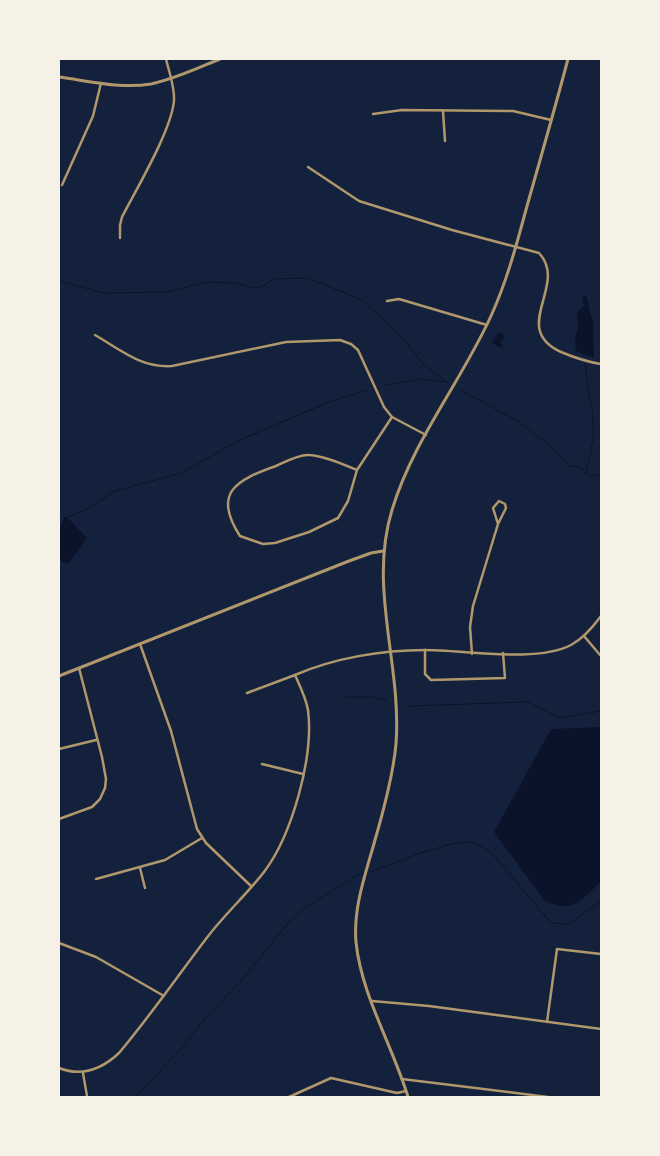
<svg xmlns="http://www.w3.org/2000/svg" width="660" height="1156" font-family="Poppins,sans-serif">
  <style>
    .water { fill: #0b132b }
    .lines { fill: none; stroke-linecap: round; stroke-linejoin: round }
    .stream { stroke: #0b132b; stroke-width: 1 }
    .minor { stroke: #b1986c; stroke-width: 2.5 }
    .tertiary { stroke: #b1986c; stroke-width: 3 }
  </style>
  <rect width="100%" height="100%" fill="#14213d"/>
  <g class="water">
    <polygon points="586,295 593,323 594,358 575,351 576,346 575,338 578,328 577,312 584,306 582,297"/>
    <polygon points="499,332 505,336 500,343 503,346 501,348 492,343"/>
    <path d="M 64,517 L 67,517 L 87,538 L 68,564 L 62,562 C 55,550 58,530 64,517 Z"/>
    <path d="M 601,727 L 601,882 C 581,900 573,914 545,901 L 494,832 L 551,729 Z"/>
  </g>
  <g class="lines">
    <g class="stream">
      <polyline points="59,281 104,293 167,292 206,282 235,283 254,288 264,286 273,279 308,278 362,300 403,338 423,364 447,382"/>
      <polyline points="585,364 591,406"/>
      <polyline points="386,385 421,379 446,382"/>
      <polyline points="460,390 518,421 554,449 569,466 579,467 590,477 601,474"/>
      <polyline points="586,473 594,435 592,410"/>
      <polyline points="67,517 84,511 115,491 181,473 240,440 329,402 367,390"/>
      <polyline points="345,697 372,697 387,701"/>
      <polyline points="407,706 528,702 559,718 601,711"/>
      <polyline points="136,1097 186,1043 206,1017 242,980 288,923 303,909 358,875 374,871 420,853 455,843 472,842 486,849 497,859 551,923 569,924 601,901"/>
    </g>
    <g class="minor">
      <polyline points="443,111 445,141"/>
      <polyline points="373,114 402,110 513,111 551,120"/>
      <path d="M 308,167 L 359,201 L 452,230 L 539,253 C 569,285 509,328 561,352 C 573,357 587,362 601,364"/>
      <polyline points="62,185 93,116 101,83"/>
      <path d="M 120,238 L 120,225 L 122,217 C 137,188 171,131 174,101 C 175,87 169,72 166,59"/>
      <polyline points="387,301 399,299 487,325"/>
      <path d="M 95,335 C 121,350 141,368 172,366 L 286,342 L 340,340 L 351,344 L 358,350 L 384,407 L 392,417 L 426,435"/>
      <path d="M 357,470 C 342,464 325,456 309,455 C 299,454 285,462 276,466 C 236,480 212,493 240,536 L 263,544 L 275,543 L 309,532 L 338,518 L 348,501 L 357,470 L 392,417"/>
      <polyline points="584,636 600,655"/>
      <polyline points="140,644 171,731 197,829 206,843 251,886"/>
      <polyline points="425,650 425,674 431,680 505,678 503,653"/>
      <polyline points="472,654 470,627 473,606 498,524 506,508 505,504 499,501 493,508 498,524"/>
      <polyline points="247,693 295,675"/>
      <polyline points="59,749 96,740"/>
      <polyline points="262,764 303,774"/>
      <polyline points="59,819 92,807 100,799 105,788 106,779 102,757 79,668"/>
      <polyline points="140,868 145,888"/>
      <polyline points="96,879 165,860 202,838"/>
      <polyline points="59,943 96,957 164,996"/>
      <polyline points="372,1001 429,1006 601,1029"/>
      <polyline points="547,1022 557,949 601,954"/>
      <path d="M 59,1068 C 82,1077 102,1069 119,1053 C 151,1015 179,974 209,935 C 226,913 247,894 264,872 C 292,835 314,757 308,710 C 306,698 300,686 295,675 C 334,658 382,650 425,650 C 464,650 537,663 571,645 C 584,638 593,627 601,616"/>
      <polyline points="83,1073 87,1096"/>
      <polyline points="402,1079 548,1097"/>
      <polyline points="289,1097 331,1078 397,1093 406,1091"/>
    </g>
    <g class="tertiary">
      <path d="M 59,77 C 89,81 120,89 151,84 C 175,79 198,68 220,59"/>
      <polyline points="59,676 349,561 371,553 383,551"/>
      <path d="M 408,1097 C 393,1047 361,994 356,942 C 353,907 366,873 375,840 C 384,809 393,776 396,744 C 402,665 368,588 392,510 C 413,440 461,382 491,316 C 507,281 517,243 527,206 C 541,157 555,108 568,59"/>
    </g>
  </g>
  <rect width="660" height="1156" fill="none" stroke="#f6f1e7" stroke-width="120"/>
</svg>
